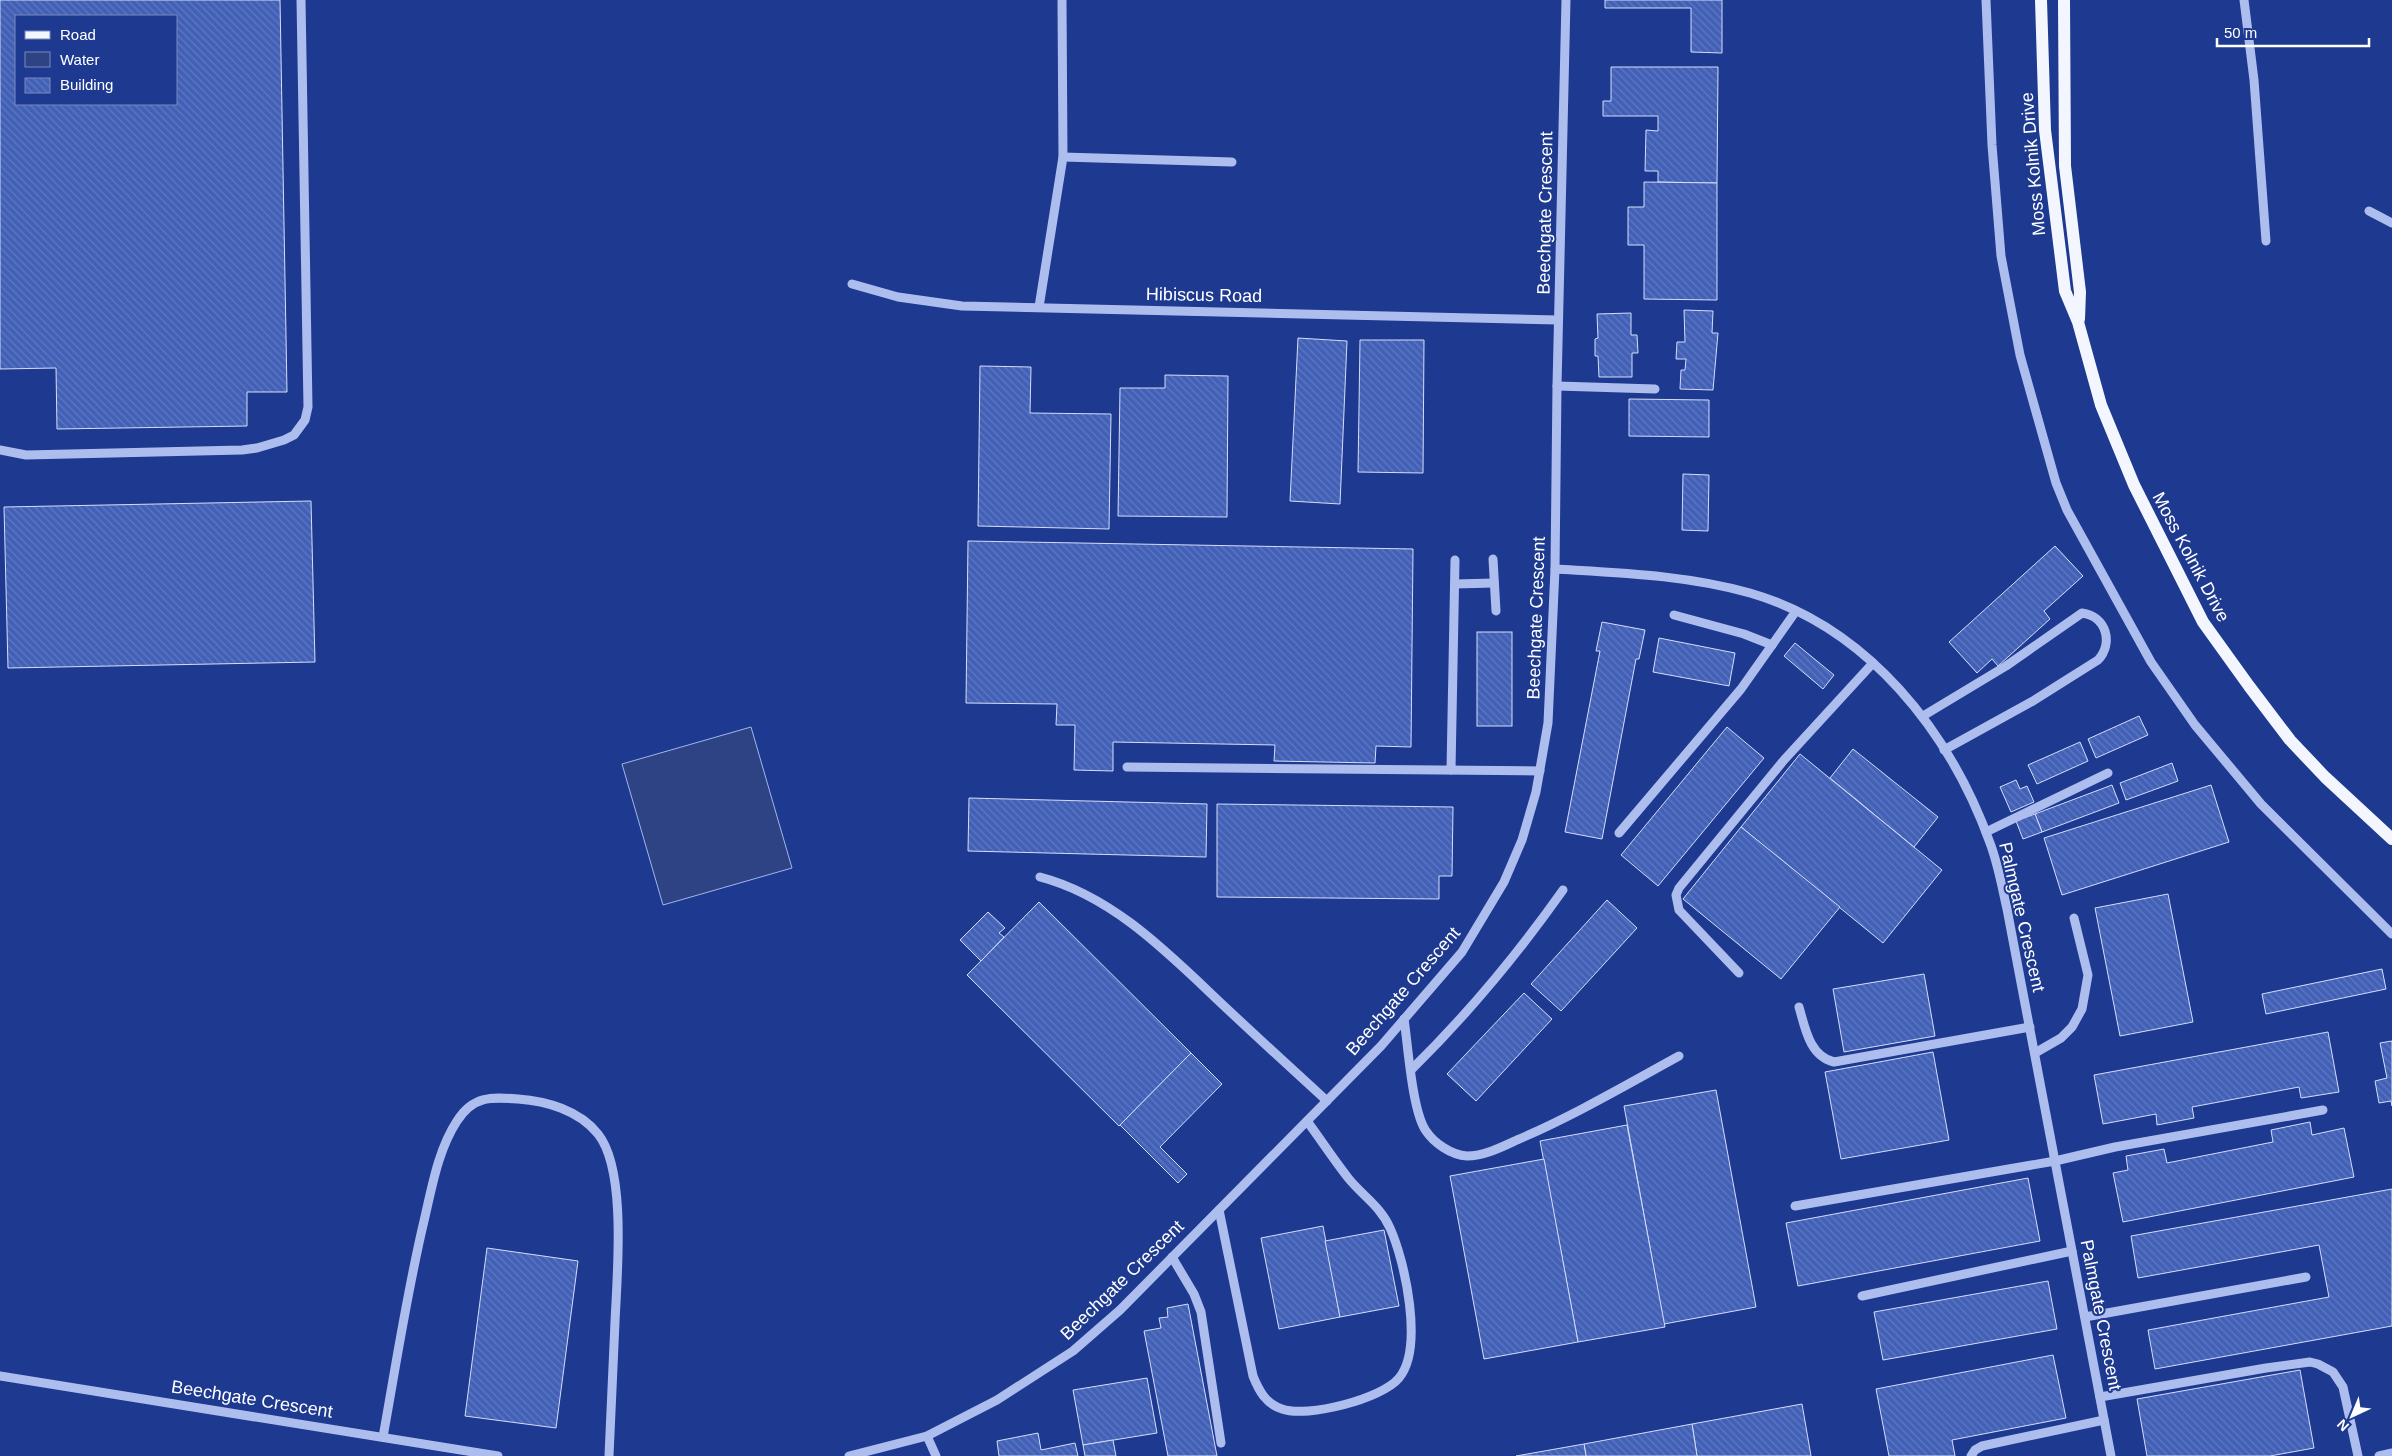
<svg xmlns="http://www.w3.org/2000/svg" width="2392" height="1456" font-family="Helvetica,sans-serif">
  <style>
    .water { fill: #2e4384; stroke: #a1b6ef }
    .building { fill: url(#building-back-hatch); stroke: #d3ddfa; fill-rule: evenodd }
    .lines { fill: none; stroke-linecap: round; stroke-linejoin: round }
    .minor { stroke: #adbeee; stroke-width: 9 }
    .major { stroke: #f4f6ff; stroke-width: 12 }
    .labels { text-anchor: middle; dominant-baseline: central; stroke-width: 4; stroke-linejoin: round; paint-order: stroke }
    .street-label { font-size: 18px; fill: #fff; stroke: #1e3a90 }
  </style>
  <defs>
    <pattern id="building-back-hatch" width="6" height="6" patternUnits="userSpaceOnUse" patternTransform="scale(1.25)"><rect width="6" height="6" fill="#4260b6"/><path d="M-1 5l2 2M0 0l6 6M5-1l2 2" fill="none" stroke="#5e78c1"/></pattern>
  </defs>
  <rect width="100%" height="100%" fill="#1e3a90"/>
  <polygon class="water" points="751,727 792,868 663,905 622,764"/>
  <g class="building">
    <path d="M 0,0 L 280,0 L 287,392 L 247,392 L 247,426 L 57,429 L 56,368 L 0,369 ZM 16,16 L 176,16 L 176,104 L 16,104 Z"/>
    <polygon points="1605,0 1722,0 1722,53 1691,52 1691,8 1605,8"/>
    <polygon points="1611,67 1718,67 1717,183 1658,182 1658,171 1645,171 1646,130 1658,131 1658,116 1603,116 1603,101 1611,101"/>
    <polygon points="1644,182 1717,183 1717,300 1644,299 1644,245 1628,245 1628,207 1644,207"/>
    <polygon points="1684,310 1713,311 1712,333 1718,333 1713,390 1680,389 1681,370 1685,370 1686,359 1676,359 1677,342 1685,342"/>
    <polygon points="1631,313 1631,335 1637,335 1638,353 1632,353 1632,377 1599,377 1598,356 1595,356 1595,339 1598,338 1597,314"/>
    <polygon points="1298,338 1347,341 1340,504 1290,501"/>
    <polygon points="1360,340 1424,340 1423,473 1358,472"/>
    <polygon points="980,366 1031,367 1030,413 1111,414 1109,529 978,526"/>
    <polygon points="1165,375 1228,376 1227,517 1118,516 1120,388 1165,388"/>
    <polygon points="1629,399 1709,400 1709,437 1629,436"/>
    <polygon points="1683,474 1709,475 1708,531 1682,530"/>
    <polygon points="311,501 315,662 8,668 4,507"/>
    <polygon points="968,541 1413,549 1411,747 1376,746 1375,763 1274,761 1275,745 1113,742 1113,771 1074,770 1075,725 1056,725 1057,704 966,703"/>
    <polygon points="2055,546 2083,576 2044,611 2050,619 1998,666 1992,659 1977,673 1949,642"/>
    <polygon points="1602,622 1645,630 1639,659 1636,659 1602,839 1565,832 1600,651 1596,651"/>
    <rect x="1477" y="632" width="35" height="94"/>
    <polygon points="1659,638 1735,653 1729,686 1653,672"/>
    <polygon points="1795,643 1834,675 1823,689 1784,656"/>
    <polygon points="2139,716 2148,735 2096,758 2088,739"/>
    <polygon points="1727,727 1764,758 1658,886 1621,855"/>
    <polygon points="2080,742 2088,761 2037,784 2028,765"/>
    <polygon points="1853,749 1938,817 1914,847 1830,778"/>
    <polygon points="1800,754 1942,870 1883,943 1741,827"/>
    <polygon points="2172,763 2178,781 2126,800 2120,783"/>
    <polygon points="2016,780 2020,789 2027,786 2034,802 2011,812 2000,787"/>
    <polygon points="2112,785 2119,803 2042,832 2035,814"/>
    <polygon points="2211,785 2229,842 2062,895 2044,838"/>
    <polygon points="969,798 1207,804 1206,857 968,851"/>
    <polygon points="1217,804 1453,807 1452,876 1439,876 1439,899 1217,897"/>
    <polygon points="2035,814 2042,832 2023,839 2016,821"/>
    <polygon points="1741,827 1840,907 1781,979 1683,899"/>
    <polygon points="2168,894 2193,1022 2120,1036 2095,908"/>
    <polygon points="1607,900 1637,928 1561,1011 1531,984"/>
    <polygon points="1039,902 1191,1053 1119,1126 967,975"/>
    <polygon points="988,912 1005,928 999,933 1004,937 981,961 960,940"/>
    <polygon points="2382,969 2386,989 2266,1014 2262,994"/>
    <polygon points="1924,974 1935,1036 1844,1052 1833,989"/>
    <polygon points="1524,993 1552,1019 1476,1101 1447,1074"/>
    <polygon points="2328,1032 2339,1092 2301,1098 2299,1087 2192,1107 2194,1118 2157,1125 2156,1114 2103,1124 2094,1075"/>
    <polygon points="2392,1041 2392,1106 2391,1101 2379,1103 2375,1081 2387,1078 2380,1043"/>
    <polygon points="1933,1052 1949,1140 1841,1159 1825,1072"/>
    <polygon points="1191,1053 1222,1084 1160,1147 1187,1174 1178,1183 1120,1125"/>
    <polygon points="1716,1090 1756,1307 1664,1324 1624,1106"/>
    <polygon points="2310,1122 2312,1135 2344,1128 2354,1177 2123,1222 2113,1173 2128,1170 2126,1156 2164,1149 2167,1163 2273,1142 2271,1130"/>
    <polygon points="1627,1125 1665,1327 1578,1342 1540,1141"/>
    <polygon points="1544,1159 1578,1342 1484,1359 1450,1176"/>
    <polygon points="2028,1178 2040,1241 1798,1286 1786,1223"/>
    <polygon points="2392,1189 2392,1326 2155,1369 2148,1330 2329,1297 2319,1245 2138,1278 2131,1236"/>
    <polygon points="1323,1226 1340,1317 1279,1329 1261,1238"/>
    <polygon points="1384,1230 1399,1306 1340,1317 1325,1241"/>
    <polygon points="487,1248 578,1261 556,1428 465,1416"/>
    <polygon points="2048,1281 2057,1329 1883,1360 1874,1312"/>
    <polygon points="1188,1304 1217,1456 1168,1456 1144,1331 1161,1328 1159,1318 1168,1317 1167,1308"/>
    <polygon points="2053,1355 2066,1418 1952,1440 1955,1456 1889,1456 1876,1389"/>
    <polygon points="2300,1370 2314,1448 2270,1456 2147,1456 2137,1399"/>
    <polygon points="1147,1378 1157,1433 1083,1445 1073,1390"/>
    <polygon points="1802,1404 1811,1456 1697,1456 1692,1424"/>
    <polygon points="1692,1424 1697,1456 1586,1456 1584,1444"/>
    <polygon points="1038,1433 1041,1450 1075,1443 1078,1456 999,1456 997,1441"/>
    <polygon points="1113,1440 1116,1456 1085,1456 1083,1445"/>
    <polygon points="1584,1444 1586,1456 1516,1456"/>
  </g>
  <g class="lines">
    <g class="minor">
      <polyline points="1986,0 1992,145 2001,256 2020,355 2056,483 2067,510 2151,662 2195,725 2261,804 2392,934"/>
      <polyline points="2244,0 2254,80 2266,241"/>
      <polyline points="1063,157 1232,162"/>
      <polyline points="2369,211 2392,223"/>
      <polyline points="852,284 898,297 962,306 1558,320"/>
      <polyline points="1039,307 1063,157 1062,0"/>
      <polyline points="1557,386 1655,389"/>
      <polyline points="0,450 26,455 242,450 257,448 284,440 294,435 305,420 308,407 301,0"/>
      <polyline points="1493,559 1496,611"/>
      <path d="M 1555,569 C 1621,573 1686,575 1750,593 C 1868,627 1950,732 1990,843 C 1998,864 2002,887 2007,909 L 2111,1456"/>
      <polyline points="1455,584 1494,583"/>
      <polyline points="1674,615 1744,634 1772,645"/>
      <path d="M 1923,716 L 2006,666 L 2082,613 C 2106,616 2114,643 2098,660 L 2033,701 L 1944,750"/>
      <polyline points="1127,767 1540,771"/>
      <polyline points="1451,770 1455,560"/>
      <polyline points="1986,832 2108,773"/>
      <polyline points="1619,833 1741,689 1796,611"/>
      <path d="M 1040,877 C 1113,896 1169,954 1223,1005 C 1257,1037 1292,1069 1327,1101"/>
      <polyline points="1739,973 1679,910 1676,895 1679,888 1784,760 1873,663"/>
      <path d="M 1799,1007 C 1805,1027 1809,1056 1834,1062 L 2030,1027"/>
      <path d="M 1404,1019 C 1408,1045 1412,1111 1426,1131 C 1434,1143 1451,1155 1467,1156 C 1484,1156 1502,1147 1517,1140 C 1573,1116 1626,1085 1679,1056"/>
      <polyline points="2035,1053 2061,1038 2072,1027 2082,1009 2088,975 2074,918"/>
      <path d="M 1411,1070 C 1468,1014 1517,955 1563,890"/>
      <polyline points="1795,1206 2055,1161 2115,1147 2323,1110"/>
      <path d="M 1219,1210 L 1253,1376 C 1259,1391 1266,1404 1282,1409 C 1307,1418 1382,1399 1399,1378 C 1424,1348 1405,1261 1390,1228 C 1381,1207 1363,1196 1349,1179 C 1334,1160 1321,1140 1307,1121"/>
      <polyline points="1172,1257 1194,1294 1201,1312 1221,1443"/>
      <polyline points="1862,1296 2072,1251"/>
      <polyline points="2085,1317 2306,1277"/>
      <polyline points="0,1376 498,1456"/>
      <polyline points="2100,1397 2266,1368 2310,1362 2318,1364 2333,1372 2343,1387 2358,1456"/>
      <polyline points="927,1436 936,1456"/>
      <path d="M 383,1437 C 396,1365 407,1292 424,1221 C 432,1187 438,1150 457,1121 C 473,1096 490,1097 518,1099 C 546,1101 579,1110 598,1134 C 627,1170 617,1275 615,1322 C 613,1366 611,1411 609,1456"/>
      <polyline points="849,1456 927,1436 997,1400 1073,1351 1120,1310 1381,1046 1462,952 1504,882 1522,840 1536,792 1548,723 1555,569 1557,386 1566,0"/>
      <polyline points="1971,1456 1975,1450 1982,1446 2104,1420"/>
      <polyline points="2379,1456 2392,1453"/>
    </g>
    <g class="major">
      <polyline points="2041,0 2045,130 2065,291 2078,322 2101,405 2134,485 2203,622 2249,686 2290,740 2325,777 2392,839"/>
      <polyline points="2064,0 2065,166 2080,292 2079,319"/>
    </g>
  </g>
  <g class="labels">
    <g class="street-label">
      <text transform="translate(2033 164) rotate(-95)">Moss Kolnik Drive</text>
      <text transform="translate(1545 213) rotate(-89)">Beechgate Crescent</text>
      <text transform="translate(1204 295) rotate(1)">Hibiscus Road</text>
      <text transform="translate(2191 557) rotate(62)">Moss Kolnik Drive</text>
      <text transform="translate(1536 618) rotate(-88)">Beechgate Crescent</text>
      <text transform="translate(2022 917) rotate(77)">Palmgate Crescent</text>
      <text transform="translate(1403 991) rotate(-49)">Beechgate Crescent</text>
      <text transform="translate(1122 1280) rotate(-44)">Beechgate Crescent</text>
      <text transform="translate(2101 1315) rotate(79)">Palmgate Crescent</text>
      <text transform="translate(252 1399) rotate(9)">Beechgate Crescent</text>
    </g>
  </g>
  <rect x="15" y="15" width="162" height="90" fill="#1e3a90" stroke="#7889bc"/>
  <rect x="25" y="31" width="25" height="8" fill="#f4f6ff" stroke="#7889bc"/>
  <text x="60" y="40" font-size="15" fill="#ffffff">Road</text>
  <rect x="25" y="52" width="25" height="15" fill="#2e4384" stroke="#7889bc"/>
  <text x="60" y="65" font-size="15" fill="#ffffff">Water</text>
  <rect x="25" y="78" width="25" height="15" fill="url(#building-back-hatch)" stroke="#7889bc"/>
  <text x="60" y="90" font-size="15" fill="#ffffff">Building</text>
  <g transform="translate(2352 1416) rotate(224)" stroke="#1e3a90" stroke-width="4" paint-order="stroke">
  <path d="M0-4L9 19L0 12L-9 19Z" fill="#ffffff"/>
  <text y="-8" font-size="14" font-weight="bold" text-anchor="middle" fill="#ffffff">N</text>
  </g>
  <path d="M2217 38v8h152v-8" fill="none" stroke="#ffffff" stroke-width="2.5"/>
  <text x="2224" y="38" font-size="15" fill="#ffffff" stroke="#1e3a90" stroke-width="4" paint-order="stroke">50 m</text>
</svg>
